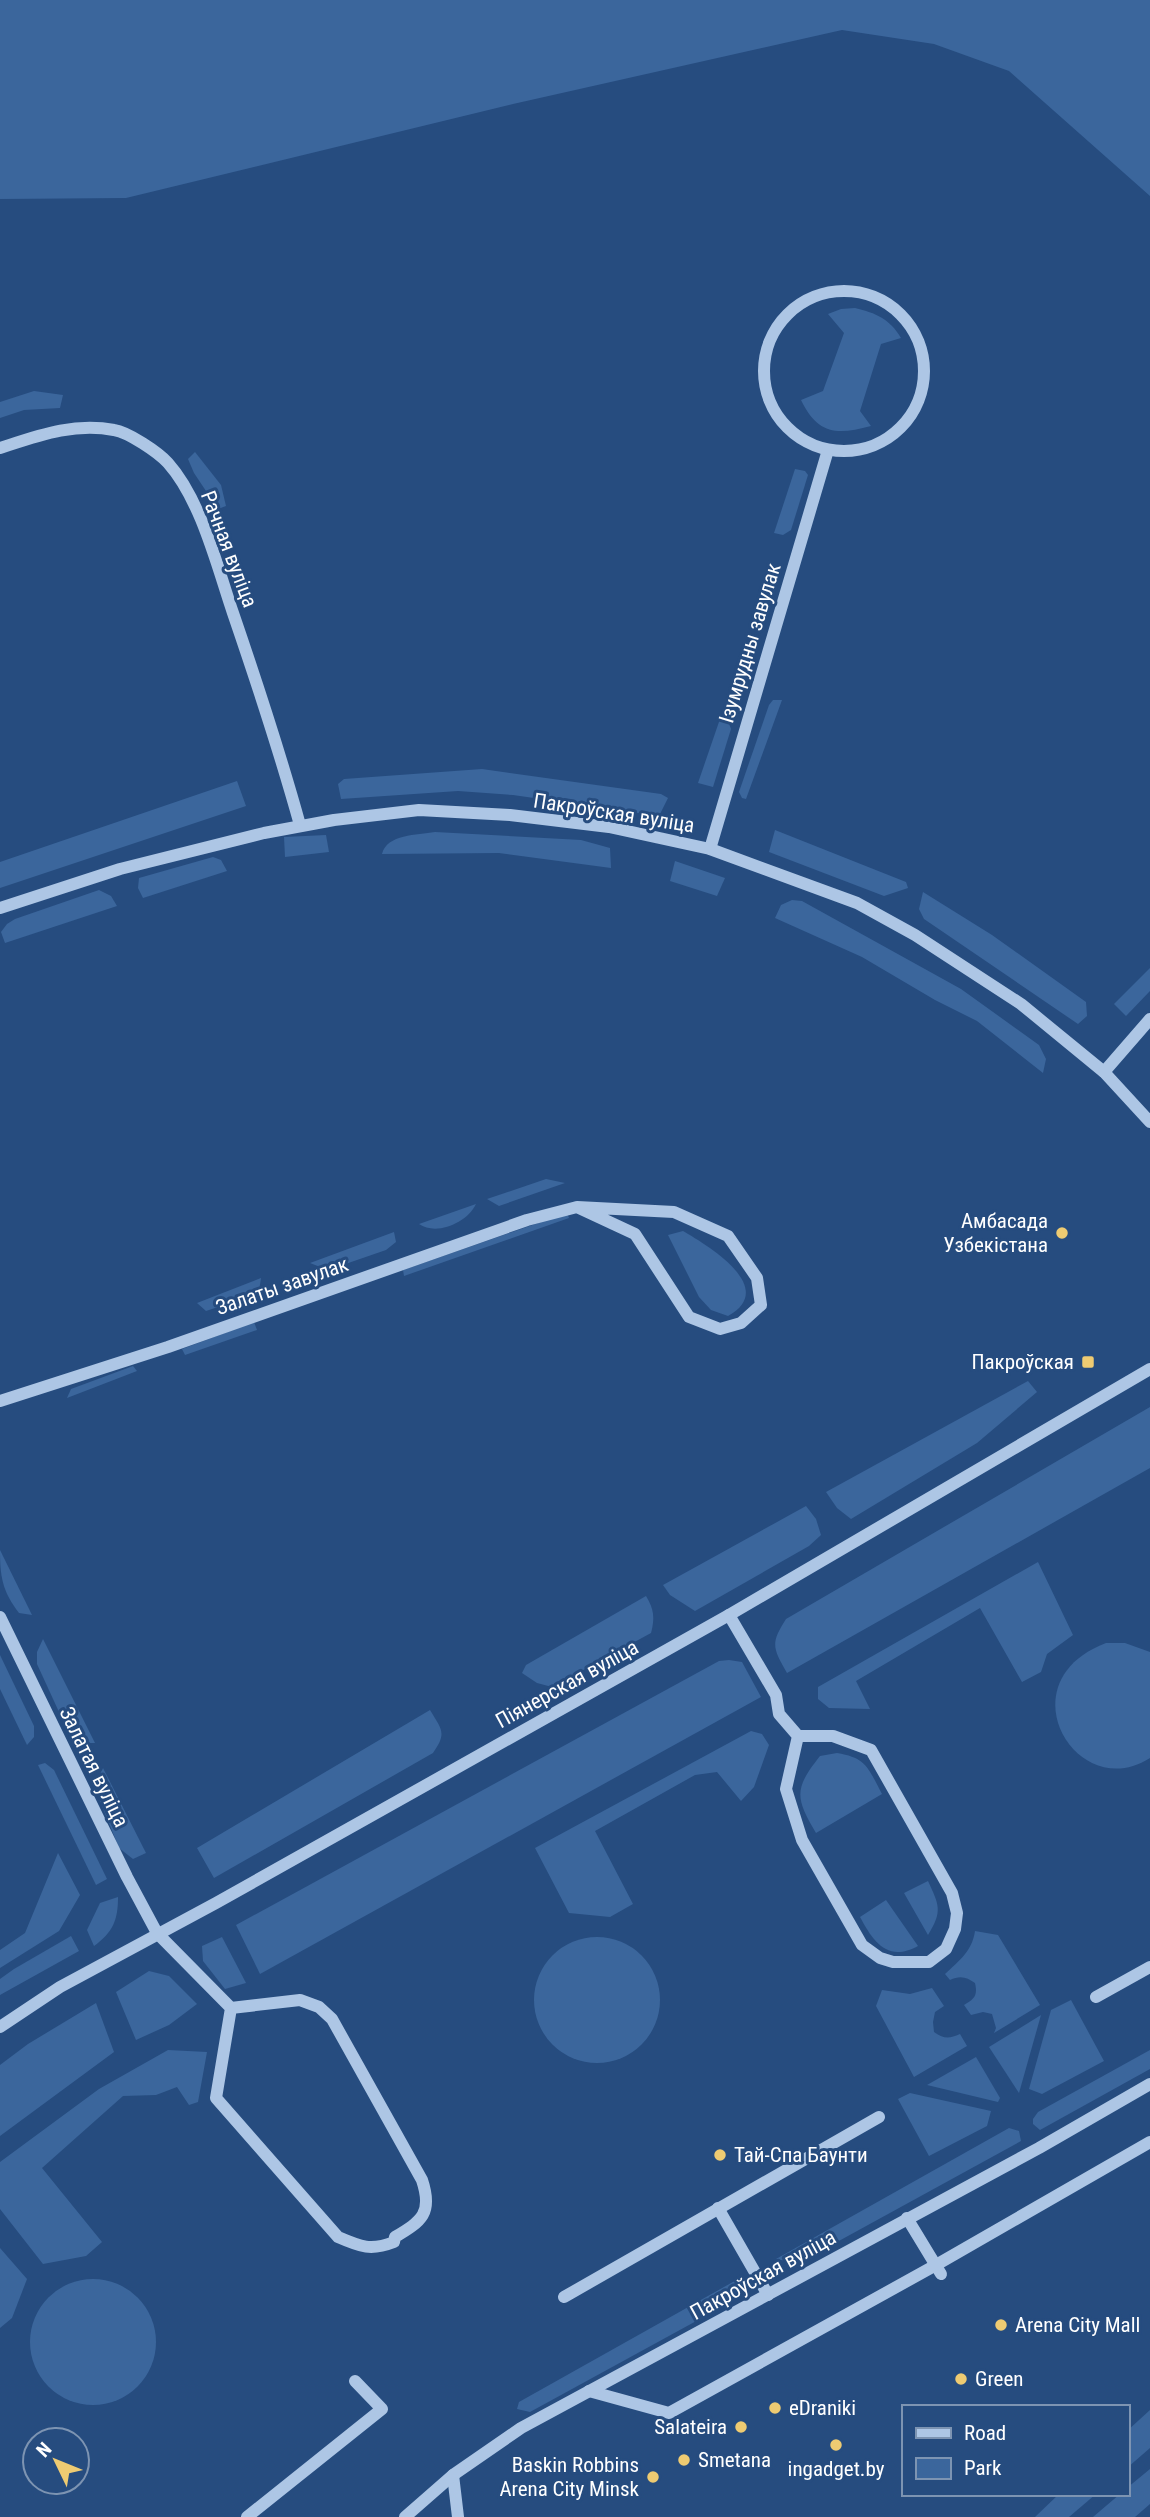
<svg xmlns="http://www.w3.org/2000/svg" width="1150" height="2517" font-family="'Roboto Condensed',sans-serif">
  <style>
    .green { fill: #3b669c }
    .lines { fill: none; stroke-linecap: round; stroke-linejoin: round }
    .minor { stroke: #adc6e5; stroke-width: 12 }
    .poi-dot { fill: #eecb72; stroke: #264c7f; stroke-width: 2.5 }
    .labels { text-anchor: middle; dominant-baseline: central; stroke-width: 6; stroke-linejoin: round; paint-order: stroke }
    .street-label { font-size: 21px; fill: #fff; stroke: #264c7f }
    .poi-label { font-size: 21px; fill: #fff; stroke: #264c7f; text-anchor: start }
  </style>
  <rect width="100%" height="100%" fill="#264c7f"/>
  <g class="green">
    <polygon points="0,0 1150,0 1150,196 1009,71 934,44 842,30 513,104 126,198 0,199"/>
    <path d="M 855,308 C 876,313 890,319 901,338 L 881,344 L 860,411 L 871,426 C 837,435 818,435 801,400 L 823,391 L 844,333 L 828,314 L 841,309 Z"/>
    <polygon points="34,391 63,395 60,408 24,410 0,418 0,402"/>
    <polygon points="195,452 221,485 226,506 218,509 194,473 188,459"/>
    <polygon points="795,469 805,471 808,475 791,530 783,535 774,533"/>
    <polygon points="773,700 782,700 746,799 742,798 739,792 769,705"/>
    <polygon points="721,716 728,721 731,729 713,787 698,783"/>
    <polygon points="482,769 661,794 668,798 659,816 513,795 458,791 341,799 338,784 344,779"/>
    <polygon points="237,781 246,806 0,888 0,862"/>
    <polygon points="775,830 906,882 908,888 884,896 769,852"/>
    <path d="M 435,832 L 581,840 L 610,848 L 611,868 L 499,853 L 382,854 C 387,834 417,835 435,832 Z"/>
    <polygon points="326,835 329,852 285,857 284,837"/>
    <polygon points="213,857 221,860 227,871 143,898 138,888 139,878"/>
    <polygon points="675,861 725,878 717,896 670,881"/>
    <polygon points="99,890 111,896 117,906 5,943 1,932 7,924 15,919"/>
    <polygon points="923,892 992,935 1086,1002 1087,1016 1078,1024 924,919 919,909"/>
    <polygon points="792,900 802,901 961,989 1039,1045 1046,1059 1043,1073 977,1021 935,1000 862,957 775,918 781,905"/>
    <polygon points="1150,968 1150,991 1126,1016 1114,1004"/>
    <polygon points="546,1179 565,1183 499,1206 487,1199"/>
    <path d="M 476,1204 C 467,1223 436,1236 419,1224 Z"/>
    <polygon points="567,1213 569,1218 404,1276 403,1270"/>
    <path d="M 683,1231 C 707,1245 779,1288 728,1316 L 711,1310 L 699,1297 L 668,1235 Z"/>
    <polygon points="394,1232 396,1242 386,1250 328,1270 310,1263"/>
    <polygon points="261,1278 259,1291 251,1296 206,1311 197,1303"/>
    <polygon points="254,1322 257,1330 185,1355 182,1349"/>
    <polygon points="133,1366 137,1371 67,1398 71,1389"/>
    <polygon points="1028,1381 1037,1392 977,1443 851,1519 837,1508 826,1492"/>
    <path d="M 1150,1407 L 1150,1468 L 787,1673 C 773,1648 770,1644 786,1619 Z"/>
    <polygon points="806,1506 816,1519 821,1535 809,1546 695,1611 670,1595 663,1585"/>
    <path d="M 0,1550 L 32,1615 L 19,1613 C 2,1591 0,1576 0,1550 Z"/>
    <polygon points="1038,1562 1073,1635 1047,1654 1041,1672 1022,1682 980,1608 856,1681 870,1709 829,1708 818,1699 818,1687"/>
    <path d="M 646,1596 C 654,1609 655,1618 651,1633 L 552,1687 L 537,1683 L 522,1673 L 526,1665 Z"/>
    <polygon points="43,1639 95,1743 84,1743 70,1736 37,1664 37,1652"/>
    <path d="M 1106,1643 L 1125,1643 L 1150,1652 L 1150,1758 C 1077,1805 1003,1682 1106,1643 Z"/>
    <polygon points="0,1655 34,1726 34,1737 27,1745 0,1689"/>
    <polygon points="729,1660 742,1662 761,1697 260,1974 236,1925 719,1661"/>
    <path d="M 430,1710 C 442,1730 447,1733 433,1753 L 214,1878 L 197,1848 Z"/>
    <polygon points="751,1731 762,1734 769,1745 754,1787 741,1801 717,1772 695,1775 595,1831 633,1904 610,1917 569,1913 535,1848"/>
    <path d="M 837,1753 C 867,1758 868,1768 882,1794 L 816,1833 C 795,1797 794,1789 820,1756 Z"/>
    <polygon points="45,1763 54,1770 107,1879 96,1885 38,1765"/>
    <polygon points="103,1768 146,1853 133,1859 119,1848 94,1786"/>
    <polygon points="58,1853 80,1895 59,1931 0,1968 0,1950 25,1933"/>
    <path d="M 928,1881 C 939,1905 943,1911 928,1935 L 904,1893 Z"/>
    <path d="M 118,1897 C 118,1920 113,1932 94,1946 L 87,1930 L 100,1903 Z"/>
    <path d="M 886,1900 L 918,1946 C 887,1963 873,1941 860,1917 Z"/>
    <path d="M 975,1931 L 998,1935 L 1040,2005 L 994,2033 L 996,2028 L 992,2014 L 983,2012 L 971,2015 L 964,2005 C 974,1999 978,1996 975,1983 C 967,1977 960,1975 950,1980 L 945,1974 C 960,1960 972,1951 975,1931 Z"/>
    <polygon points="71,1936 79,1951 0,1995 0,1979 14,1969"/>
    <polygon points="222,1937 246,1983 225,1989 203,1961 202,1946"/>
    <circle cx="597" cy="2000" r="63"/>
    <polygon points="149,1971 169,1976 197,2004 169,2025 136,2040 116,1992"/>
    <path d="M 932,1988 L 944,2006 L 935,2012 L 933,2022 L 934,2032 C 944,2039 949,2039 960,2034 L 967,2046 L 914,2077 L 876,2006 L 882,1990 L 910,1994 Z"/>
    <polygon points="1071,2000 1104,2061 1042,2094 1029,2089 1051,2010"/>
    <polygon points="96,2003 114,2052 0,2136 0,2065 28,2044"/>
    <polygon points="1041,2015 1019,2093 989,2047"/>
    <polygon points="168,2050 207,2052 198,2102 189,2105 177,2087 156,2095 123,2096 42,2168 102,2242 86,2256 43,2264 0,2209 0,2162 99,2089"/>
    <polygon points="1150,2050 1150,2069 1040,2130 1033,2124 1033,2119 1038,2112"/>
    <polygon points="976,2057 1000,2098 998,2102 927,2085"/>
    <polygon points="910,2093 991,2111 987,2126 929,2156 898,2099"/>
    <polygon points="1009,2128 1019,2131 1021,2141 806,2259 796,2263 776,2259"/>
    <polygon points="0,2248 27,2279 12,2318 0,2328"/>
    <polygon points="740,2278 738,2291 731,2302 530,2412 517,2409 519,2402"/>
    <circle cx="93" cy="2342" r="63"/>
    <polygon points="1150,2410 1150,2448 1127,2468 1127,2431"/>
    <polygon points="1150,2469 1150,2504 1135,2517 1093,2517 1120,2494 1127,2494 1127,2488"/>
    <polygon points="1059,2494 1096,2494 1069,2517 1035,2517"/>
  </g>
  <g class="lines">
    <g class="minor">
      <circle cx="844" cy="371" r="80"/>
      <path d="M 0,448 C 37,436 74,422 114,430 C 128,432 158,452 168,463 C 201,500 217,566 233,613 C 257,683 280,753 300,825"/>
      <polyline points="710,849 828,450"/>
      <polyline points="0,908 120,869 264,833 334,820 419,810 510,815 609,827 710,849 857,903 915,935 1021,1004 1104,1072 1150,1122"/>
      <polyline points="1104,1072 1150,1019"/>
      <polyline points="0,1401 168,1347 527,1220 577,1207 674,1212 728,1236 757,1278 761,1305 741,1323 720,1329 689,1317 635,1234 577,1207"/>
      <polyline points="729,1615 776,1695 779,1714 798,1736 786,1789 802,1840 862,1945 880,1958 893,1962 929,1962 946,1949 955,1929 957,1913 952,1893 871,1750 833,1736 798,1736"/>
      <path d="M 0,1617 L 127,1877 L 157,1933 L 231,2008 L 300,2000 L 319,2007 L 332,2019 L 422,2180 C 433,2213 422,2221 395,2237 L 394,2242 C 371,2251 361,2247 338,2237 L 216,2098 L 231,2008"/>
      <polyline points="1096,1997 1150,1967"/>
      <polyline points="0,2027 60,1987 216,1903 729,1615 1150,1369"/>
      <polyline points="718,2208 768,2295"/>
      <polyline points="907,2218 941,2274"/>
      <polyline points="564,2297 879,2117"/>
      <polyline points="589,2391 669,2413 936,2265 1150,2142"/>
      <polyline points="453,2475 458,2517"/>
      <polyline points="247,2517 382,2409 355,2381"/>
      <polyline points="405,2517 453,2475 521,2428 1039,2148 1150,2084"/>
    </g>
  </g>
  <g class="poi-dot">
    <circle cx="1062" cy="1233" r="7"/>
    <rect x="1081" y="1355" width="14" height="14" rx="3.5"/>
    <circle cx="720" cy="2155" r="7"/>
    <circle cx="1001" cy="2325" r="7"/>
    <circle cx="961" cy="2379" r="7"/>
    <circle cx="775" cy="2408" r="7"/>
    <circle cx="741" cy="2427" r="7"/>
    <circle cx="836" cy="2445" r="7"/>
    <circle cx="684" cy="2460" r="7"/>
    <circle cx="653" cy="2477" r="7"/>
  </g>
  <g class="labels">
    <g class="street-label">
      <text transform="translate(229 549) rotate(69)">Рачная вуліца</text>
      <text transform="translate(750 643) rotate(-73)">Ізумрудны завулак</text>
      <text transform="translate(614 813) rotate(9)">Пакроўская вуліца</text>
      <text transform="translate(282 1286) rotate(-19)">Залаты завулак</text>
      <text transform="translate(567 1684) rotate(-29)">Піянерская вуліца</text>
      <text transform="translate(94 1767) rotate(64)">Залатая вуліца</text>
      <text transform="translate(763 2275) rotate(-29)">Пакроўская вуліца</text>
    </g>
    <g class="poi-label">
      <text x="1048" y="1221" text-anchor="end">Амбасада<tspan x="1048" dy="24">Узбекістана</tspan></text>
      <text x="1074" y="1362" text-anchor="end">Пакроўская</text>
      <text x="734" y="2155">Тай-Спа Баунти</text>
      <text x="1015" y="2325">Arena City Mall</text>
      <text x="975" y="2379">Green</text>
      <text x="789" y="2408">eDraniki</text>
      <text x="727" y="2427" text-anchor="end">Salateira</text>
      <text x="698" y="2460">Smetana</text>
      <text x="639" y="2465" text-anchor="end">Baskin Robbins<tspan x="639" dy="24">Arena City Minsk</tspan></text>
      <text x="836" y="2469" text-anchor="middle">ingadget.by</text>
    </g>
  </g>
  <rect x="902" y="2405" width="228" height="91" fill="#264c7f" stroke="#7d94b2" stroke-width="2"/>
  <rect x="916" y="2428" width="35" height="10" fill="#adc6e5" stroke="#7d94b2" stroke-width="2"/>
  <text x="964" y="2440" font-size="21" fill="#ffffff">Road</text>
  <rect x="916" y="2458" width="35" height="21" fill="#3b669c" stroke="#7d94b2" stroke-width="2"/>
  <text x="964" y="2475" font-size="21" fill="#ffffff">Park</text>
  <g transform="translate(56 2461) rotate(313)"><circle r="33" fill="#264c7f" stroke="#7d94b2" stroke-width="2"/>
  <path d="M0-5L12 26L0 18L-12 26Z" fill="#eecb72"/>
  <text y="-10" font-size="19" font-weight="bold" text-anchor="middle" fill="#ffffff">N</text>
  </g>
</svg>
